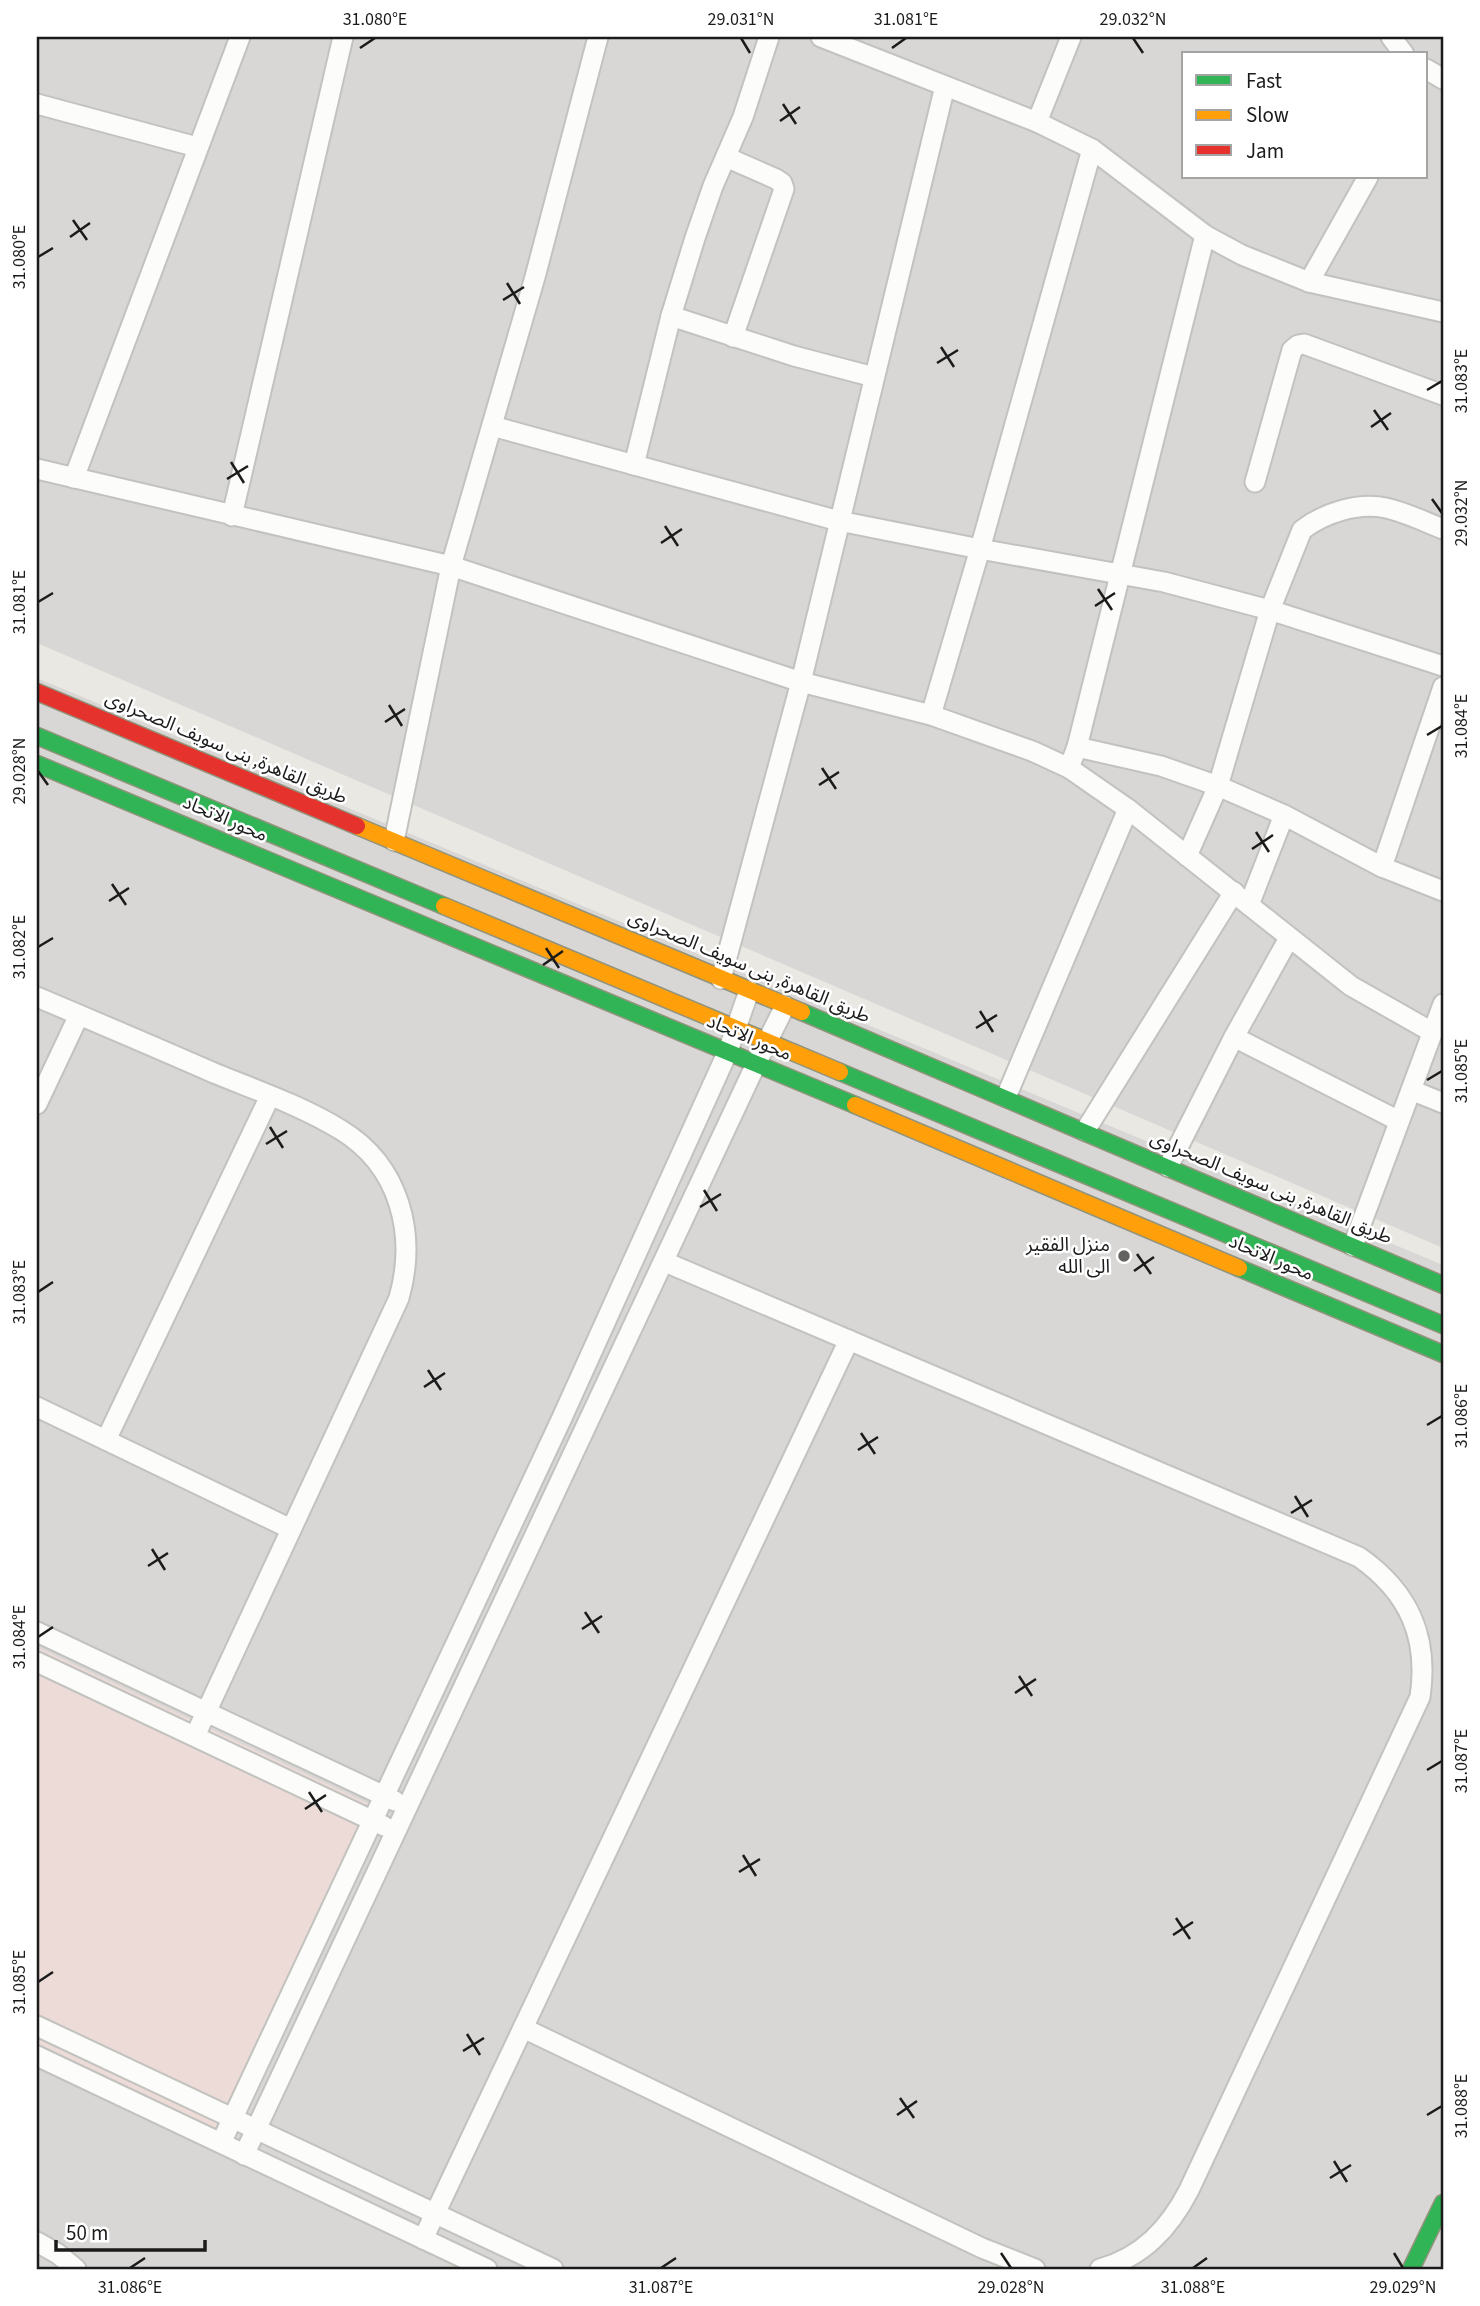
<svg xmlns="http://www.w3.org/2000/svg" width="1480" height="2306" font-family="'Source Sans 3','Noto Sans Arabic',sans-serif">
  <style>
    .residential { fill: #d9d7d5; fill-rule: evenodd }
    .commercial { fill: #eddbd7 }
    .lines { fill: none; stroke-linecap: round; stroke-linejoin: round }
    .street-casing { stroke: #c2c2bf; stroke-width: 23 }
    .fast-casing { stroke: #91937c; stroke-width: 19 }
    .slow-casing { stroke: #91937c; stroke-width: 19 }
    .jam-casing { stroke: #91937c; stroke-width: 19 }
    .street { stroke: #fcfcfb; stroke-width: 19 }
    .fast { stroke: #30b455; stroke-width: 16 }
    .slow { stroke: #ff9f0a; stroke-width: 16 }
    .jam { stroke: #e5322d; stroke-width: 16 }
    .ticks { fill: none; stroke: #1b1b1b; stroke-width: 2.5 }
    .poi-dot { fill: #636361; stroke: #fff; stroke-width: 2.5 }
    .labels { text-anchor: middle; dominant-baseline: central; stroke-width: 5; stroke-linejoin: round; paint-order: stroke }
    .street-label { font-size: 19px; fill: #1b1b1b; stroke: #fff }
    .poi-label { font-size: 19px; fill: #1b1b1b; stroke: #fff; text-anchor: end }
    .neatline { fill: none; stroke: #1b1b1b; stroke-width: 2.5 }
    .ticks-label { font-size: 18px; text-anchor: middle; fill: #1b1b1b }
  </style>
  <rect width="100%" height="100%" fill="#eae8e3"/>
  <g class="residential">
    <path d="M 37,37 L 1443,37 L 1443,1248 L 37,643 ZM 1184,54 L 1426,54 L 1426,177 L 1184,177 Z"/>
    <polygon points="37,678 1443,1265 1443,2269 37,2269"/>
  </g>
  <polygon class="commercial" points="37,1647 388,1813 236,2138 37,2043"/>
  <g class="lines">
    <g class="street-casing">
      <g id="street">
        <polyline points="821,37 1037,122 1092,149 1205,235 1242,255 1309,282 1443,312"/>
        <polyline points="1391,37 1404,54"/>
        <polyline points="1426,69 1443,79"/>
        <polyline points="37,104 197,147"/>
        <polyline points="1037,122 1071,37"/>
        <polyline points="726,157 776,179 782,183 784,189 733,337"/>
        <polyline points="1309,282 1368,177"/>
        <polyline points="671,316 794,356 874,377"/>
        <polyline points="492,426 839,521 980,549 1164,582 1270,610 1443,666"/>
        <polyline points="634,465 671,316 695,238 713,186 743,117 769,37"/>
        <polyline points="37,469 451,566 801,682 931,715 1032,751 1069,768 1128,809 1351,986 1432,1032"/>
        <polyline points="74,478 240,37"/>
        <polyline points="1255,482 1292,350 1298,345 1304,344 1443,395"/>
        <polyline points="232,516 343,37"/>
        <polyline points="931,715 980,549 1092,149"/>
        <polyline points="1077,747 1161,766 1218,786 1284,815 1382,867 1443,891"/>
        <polyline points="1069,768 1077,747 1205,235"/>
        <polyline points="394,841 451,566 535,277 598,37"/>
        <path d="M 1187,856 L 1218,786 L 1270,610 L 1302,530 C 1324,513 1358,502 1386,508 C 1405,512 1425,522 1443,529"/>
        <polyline points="1382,867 1443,687"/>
        <polyline points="1249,905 1284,815"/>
        <polyline points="721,979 801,682 945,86"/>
        <path d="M 37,997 C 96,1022 155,1047 214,1073 C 256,1090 302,1106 341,1130 C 400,1166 417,1234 399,1298 L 195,1736"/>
        <polyline points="1234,1037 1399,1121"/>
        <polyline points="1411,1090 1443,1103"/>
        <polyline points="1006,1097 1128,809"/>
        <polyline points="37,1104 79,1015"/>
        <polyline points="1085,1131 1234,892"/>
        <polyline points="1168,1167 1234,1037 1289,938"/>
        <polyline points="1353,1246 1443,1004"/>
        <path d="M 665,1262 L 1359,1557 C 1409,1592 1429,1637 1420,1697 L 1189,2190 C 1169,2229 1142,2257 1100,2269"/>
        <polyline points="37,1407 291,1529"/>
        <polyline points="106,1440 270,1096"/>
        <polyline points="37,1632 395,1801"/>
        <polyline points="37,1662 384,1826"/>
        <polyline points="37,2026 553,2269"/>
        <polyline points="523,2028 982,2248 1035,2269"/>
        <polyline points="37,2056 487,2269"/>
        <polyline points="221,2143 561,1420 728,1051 749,991"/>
        <polyline points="244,2155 756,1064 785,1006"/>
        <polyline points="423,2239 849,1340"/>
        <polyline points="37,2242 58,2254 76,2269"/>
      </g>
    </g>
    <g class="fast-casing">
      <g id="fast">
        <polyline points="37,736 444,906"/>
        <polyline points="37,764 855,1105"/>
        <polyline points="802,1012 1443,1285"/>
        <polyline points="840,1072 1443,1325"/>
        <polyline points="1239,1268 1443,1354"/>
        <polyline points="1411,2269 1443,2203"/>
      </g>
    </g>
    <g class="slow-casing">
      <g id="slow">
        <polyline points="357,826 802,1012"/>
        <polyline points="444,906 840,1072"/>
        <polyline points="855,1105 1239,1268"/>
      </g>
    </g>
    <g class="jam-casing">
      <polyline id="jam" points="37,692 357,826"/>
    </g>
    <use href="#street" class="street"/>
    <use href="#fast" class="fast"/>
    <use href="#slow" class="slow"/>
    <use href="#jam" class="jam"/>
  </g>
  <path class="ticks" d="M 741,38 L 750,53M 1133,38 L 1143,53M 360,48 L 375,38M 892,48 L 906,38M 783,104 L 796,124M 780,121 L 800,107M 73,220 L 87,240M 70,237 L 90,223M 38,257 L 53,248M 507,283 L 520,304M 503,300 L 524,287M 941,347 L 954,367M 937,363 L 958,350M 1427,390 L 1442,381M 1374,410 L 1388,430M 1371,427 L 1391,413M 231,462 L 244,483M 227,479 L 248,466M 1432,499 L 1442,513M 665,526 L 678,546M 661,543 L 682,529M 1098,589 L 1112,610M 38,602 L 53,593M 1095,606 L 1115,593M 389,705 L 402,726M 385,722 L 405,709M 1427,735 L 1442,726M 822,768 L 836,789M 38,771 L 48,785M 819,785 L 839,772M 1256,832 L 1269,852M 1252,849 L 1273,835M 112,884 L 126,905M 109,901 L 129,888M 38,947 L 53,938M 546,948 L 559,968M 543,965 L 563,951M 980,1011 L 993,1032M 976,1028 L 997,1015M 1427,1080 L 1442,1071M 270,1127 L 283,1148M 266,1144 L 287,1131M 704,1190 L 717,1211M 700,1207 L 721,1194M 1137,1254 L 1151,1274M 1134,1271 L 1154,1257M 38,1292 L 53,1282M 428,1370 L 441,1390M 424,1387 L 445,1373M 1427,1425 L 1442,1416M 861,1433 L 875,1454M 858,1450 L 878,1437M 1295,1496 L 1308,1517M 1291,1513 L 1312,1500M 152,1549 L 165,1570M 148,1566 L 168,1553M 585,1612 L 599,1633M 582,1629 L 602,1616M 38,1637 L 53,1627M 1019,1676 L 1032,1696M 1015,1693 L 1036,1679M 1427,1770 L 1442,1761M 309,1792 L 322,1812M 305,1809 L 326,1795M 743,1855 L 756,1876M 739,1872 L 760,1859M 1176,1918 L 1190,1939M 1173,1935 L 1193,1922M 38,1982 L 53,1972M 467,2034 L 480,2055M 463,2051 L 484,2038M 900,2098 L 914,2118M 897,2115 L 917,2101M 1427,2115 L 1442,2106M 1334,2161 L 1347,2182M 1330,2178 L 1351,2165M 1001,2253 L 1011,2268M 1394,2253 L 1403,2268M 130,2268 L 145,2258M 661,2268 L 676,2258M 1193,2268 L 1207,2258"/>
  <circle class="poi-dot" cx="1124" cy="1256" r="7"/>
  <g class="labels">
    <g class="street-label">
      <text transform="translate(226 748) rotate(23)">طريق القاهرة, بنى سويف الصحراوى</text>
      <text transform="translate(225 819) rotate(23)">محور الاتحاد</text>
      <text transform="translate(749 967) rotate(23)">طريق القاهرة, بنى سويف الصحراوى</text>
      <text transform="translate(749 1038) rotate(23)">محور الاتحاد</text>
      <text transform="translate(1271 1188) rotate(23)">طريق القاهرة, بنى سويف الصحراوى</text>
      <text transform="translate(1271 1258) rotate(23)">محور الاتحاد</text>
    </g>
    <g class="poi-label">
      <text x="1110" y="1245">منزل الفقير<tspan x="1110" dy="22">الى الله</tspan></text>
    </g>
  </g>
  <rect width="1480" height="2306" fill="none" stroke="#ffffff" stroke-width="77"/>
  <rect x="1182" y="52" width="245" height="126" fill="#ffffff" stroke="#a4a4a4" stroke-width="2"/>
  <rect x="1196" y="75" width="35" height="10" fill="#30b455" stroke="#a4a4a4" stroke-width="2"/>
  <text x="1246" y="88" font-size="21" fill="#1b1b1b">Fast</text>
  <rect x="1196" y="110" width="35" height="10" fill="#ff9f0a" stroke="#a4a4a4" stroke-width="2"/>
  <text x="1246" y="122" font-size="21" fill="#1b1b1b">Slow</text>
  <rect x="1196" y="145" width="35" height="10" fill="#e5322d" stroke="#a4a4a4" stroke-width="2"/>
  <text x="1246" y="158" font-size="21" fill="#1b1b1b">Jam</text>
  <path d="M56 2240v10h149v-10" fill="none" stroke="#1b1b1b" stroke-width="3.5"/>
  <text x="66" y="2240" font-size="21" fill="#1b1b1b" stroke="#ffffff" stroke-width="5" paint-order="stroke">50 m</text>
  <rect x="38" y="38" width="1404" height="2230" class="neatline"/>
  <g class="ticks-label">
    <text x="375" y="25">31.080°E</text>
    <text x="741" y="25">29.031°N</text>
    <text x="906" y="25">31.081°E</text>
    <text x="1133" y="25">29.032°N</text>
    <text transform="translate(19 257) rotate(-90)" y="6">31.080°E</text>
    <text transform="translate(1461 381) rotate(-90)" y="6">31.083°E</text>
    <text transform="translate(1461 513) rotate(-90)" y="6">29.032°N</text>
    <text transform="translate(19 602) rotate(-90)" y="6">31.081°E</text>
    <text transform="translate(1461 726) rotate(-90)" y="6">31.084°E</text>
    <text transform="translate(19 771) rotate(-90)" y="6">29.028°N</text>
    <text transform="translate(19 947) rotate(-90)" y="6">31.082°E</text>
    <text transform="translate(1461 1071) rotate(-90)" y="6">31.085°E</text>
    <text transform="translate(19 1292) rotate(-90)" y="6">31.083°E</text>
    <text transform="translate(1461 1416) rotate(-90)" y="6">31.086°E</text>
    <text transform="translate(19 1637) rotate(-90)" y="6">31.084°E</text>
    <text transform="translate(1461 1761) rotate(-90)" y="6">31.087°E</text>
    <text transform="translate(19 1982) rotate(-90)" y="6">31.085°E</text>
    <text transform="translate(1461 2106) rotate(-90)" y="6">31.088°E</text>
    <text x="130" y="2293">31.086°E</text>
    <text x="661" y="2293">31.087°E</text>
    <text x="1011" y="2293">29.028°N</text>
    <text x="1193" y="2293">31.088°E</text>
    <text x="1403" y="2293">29.029°N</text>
  </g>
</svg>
